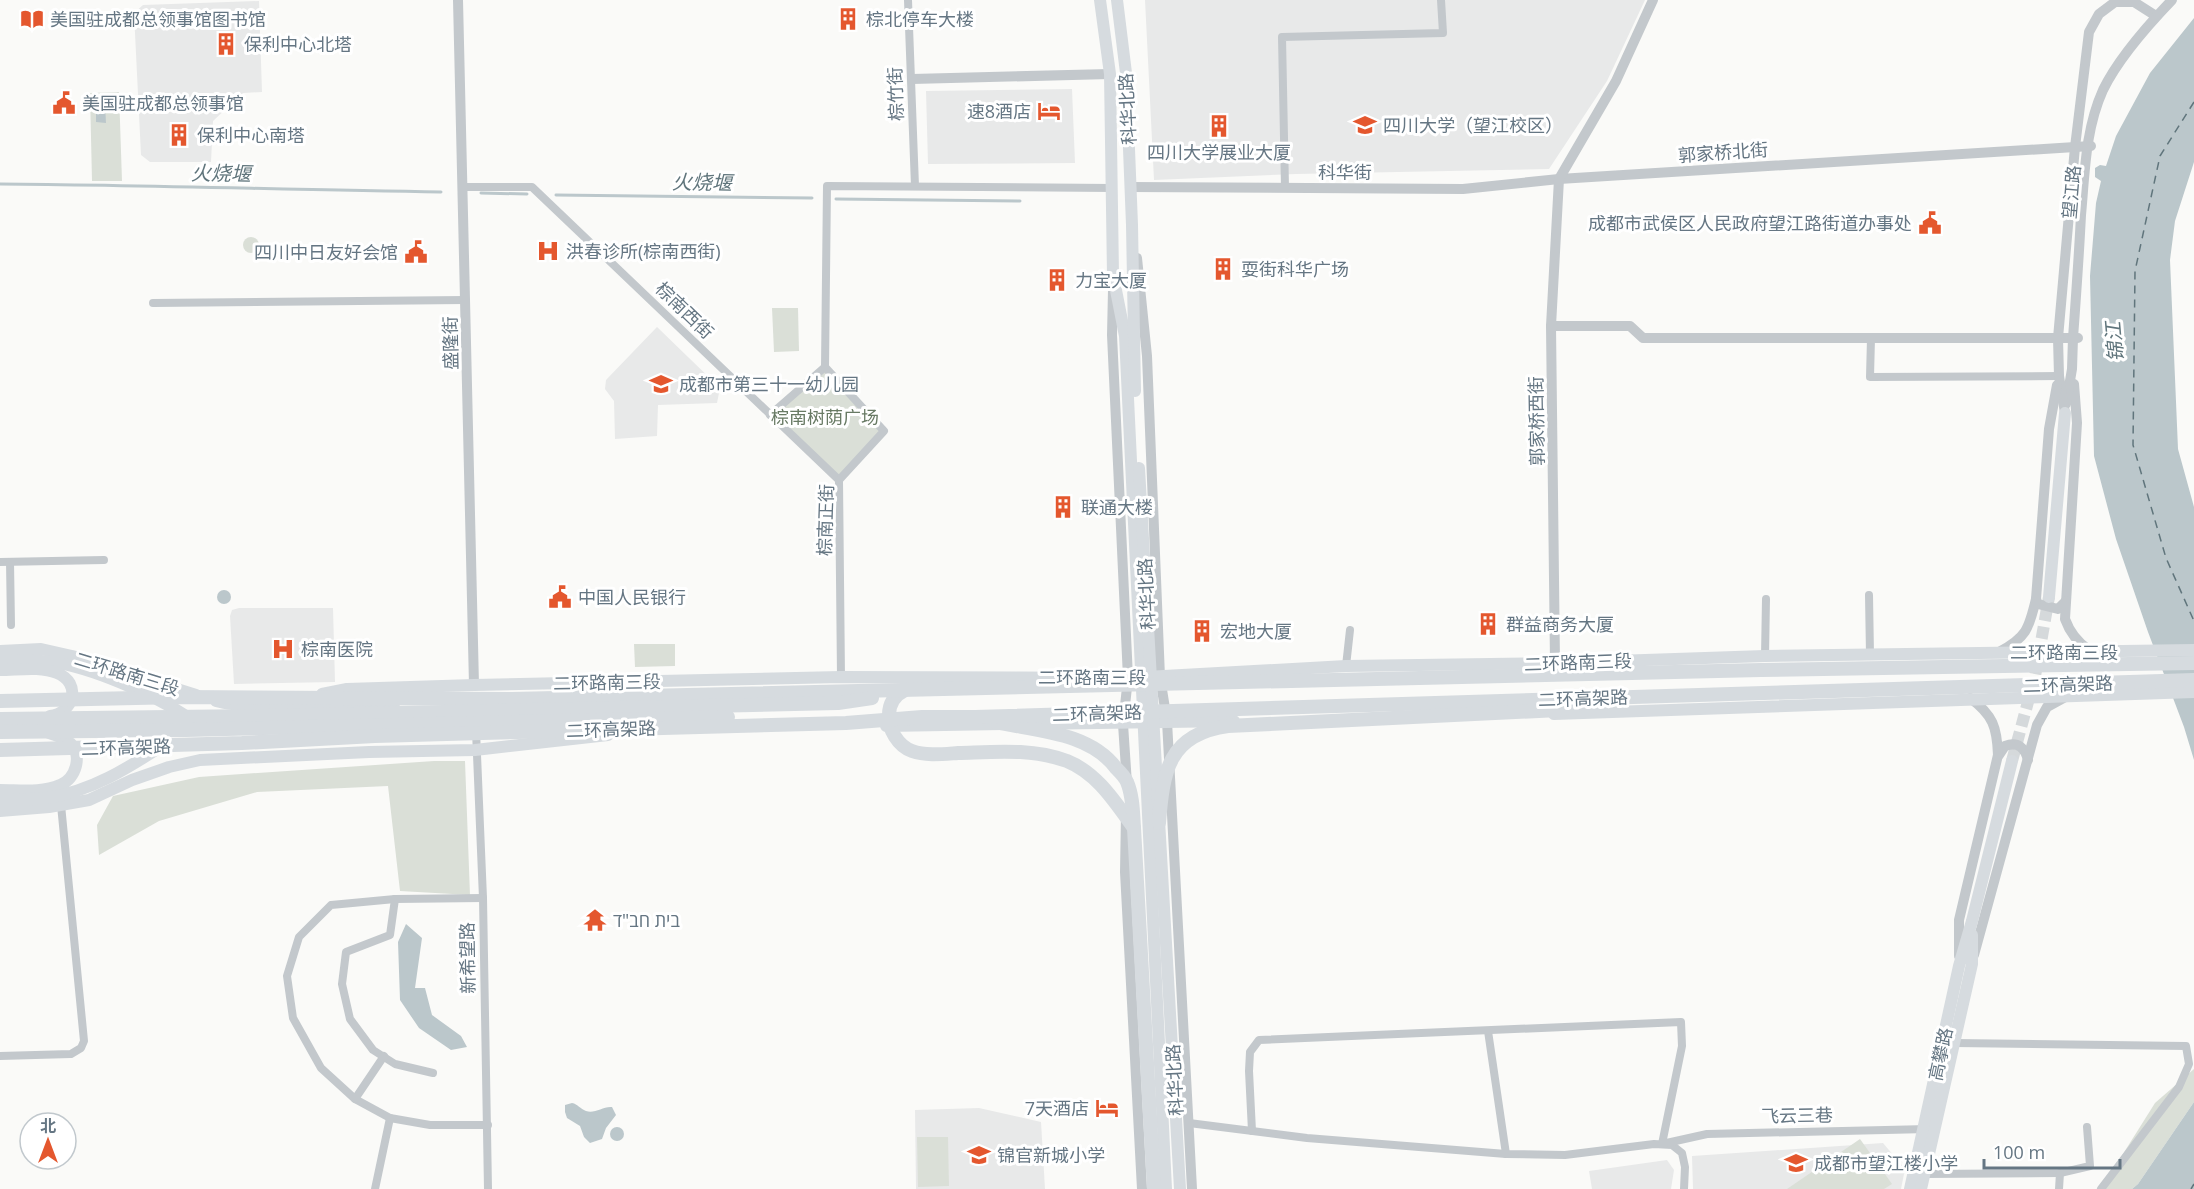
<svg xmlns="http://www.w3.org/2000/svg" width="2194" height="1189" font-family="'Open Sans','Noto Sans SC',Heebo,sans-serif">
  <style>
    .built { fill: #e8e9e9 }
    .green { fill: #dadfd7 }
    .water { fill: #bbc7cb }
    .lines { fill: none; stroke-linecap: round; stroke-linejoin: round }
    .stream { stroke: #bbc7cb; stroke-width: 3 }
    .ferry { stroke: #60757c; stroke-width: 1.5; stroke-dasharray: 8 6; stroke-linecap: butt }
    .secondary-tunnel { stroke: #d5d9db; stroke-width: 12; stroke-dasharray: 12 6; stroke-linecap: butt }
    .minor { stroke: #c3c8cc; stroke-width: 8 }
    .tertiary { stroke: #c3c8cc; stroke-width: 10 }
    .secondary { stroke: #d6dbdf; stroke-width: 12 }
    .primary { stroke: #d6dbdf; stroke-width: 12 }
    .trunk { stroke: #d6dbdf; stroke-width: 14 }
    .labels { text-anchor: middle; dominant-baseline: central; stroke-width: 6; stroke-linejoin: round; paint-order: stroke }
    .poi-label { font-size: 18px; fill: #657683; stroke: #fff; text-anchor: start }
    .street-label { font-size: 18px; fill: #657683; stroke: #fff }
    .park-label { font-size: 18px; fill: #687a64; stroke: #fff }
    .water-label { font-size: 20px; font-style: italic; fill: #60757c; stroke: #fff }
  </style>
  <rect width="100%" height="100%" fill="#fafaf8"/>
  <g class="built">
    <polygon points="1145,0 1645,0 1607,81 1549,169 1296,174 1154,180"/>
    <polygon points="259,1 262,92 243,93 213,121 211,162 150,162 141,155 134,13 143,5"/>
    <polygon points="1072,89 1075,163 928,164 926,91"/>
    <polygon points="657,327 720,388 717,403 658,405 657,436 615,439 614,401 605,389 606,380"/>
    <polygon points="239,608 333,608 335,682 234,684 230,616 232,610"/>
    <polygon points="979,1108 1041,1122 1045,1189 916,1189 915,1110"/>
    <polygon points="1883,1143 1905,1169 1901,1189 1693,1189 1692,1156"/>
    <polygon points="1667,1160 1674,1170 1671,1189 1592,1189 1589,1171"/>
  </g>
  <g class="green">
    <polygon points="119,92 122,181 92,181 90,93"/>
    <circle cx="251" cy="245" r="8"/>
    <polygon points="772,308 798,308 799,351 774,352"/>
    <polygon points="825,367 884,431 839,480 770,415"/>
    <polygon points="634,644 675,644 675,666 635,667"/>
    <polygon points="434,761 465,761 470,895 400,891 388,786 257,792 159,821 99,855 97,825 113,796 199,777"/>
    <polygon points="2194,1069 2194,1102 2138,1184 2132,1189 2101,1189 2155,1103"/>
    <polygon points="917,1137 948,1137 949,1186 918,1187"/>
    <polygon points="1860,1139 1892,1184 1884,1189 1787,1189"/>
  </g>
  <g class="water">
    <polygon points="2194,18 2194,162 2175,221 2170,260 2178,449 2194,507 2194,760 2184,727 2148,632 2116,539 2094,456 2090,276 2096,203 2101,181 2095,177 2095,168 2100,165 2106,166 2116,136 2150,73"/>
    <polygon points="96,105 105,105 106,123 96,122"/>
    <circle cx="224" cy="597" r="7"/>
    <polygon points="406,924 422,938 415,988 425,988 432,1015 461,1036 467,1047 451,1050 419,1028 400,1000 398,942"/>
    <polygon points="2194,1102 2194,1189 2132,1189 2138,1184"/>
    <path d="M 572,1103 C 578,1104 580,1109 586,1111 C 595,1114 603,1106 612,1107 L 616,1115 L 606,1128 L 602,1139 L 590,1143 L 584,1137 L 580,1126 L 567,1118 L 565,1112 L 565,1105 Z"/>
    <circle cx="617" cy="1134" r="7"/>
  </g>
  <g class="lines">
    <g class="stream">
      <path d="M 0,184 C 147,185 294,190 441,192"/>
      <polyline points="481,193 527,194"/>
      <polyline points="556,195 812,198"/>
      <polyline points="836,199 1020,201"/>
    </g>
    <g class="ferry">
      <polyline points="2194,102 2160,156 2135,271 2133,445 2166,558 2194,621"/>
      <polyline points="2191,1189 2194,1184"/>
    </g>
    <polyline class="secondary-tunnel" points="2012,761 2035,676 2049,597"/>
    <g class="minor">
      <polyline points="908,0 915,186"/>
      <polyline points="463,187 532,187 839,480"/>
      <polyline points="1285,188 1282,37 1443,33 1441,0"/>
      <polyline points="153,303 465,300"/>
      <polyline points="1871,338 1870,377 2059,376"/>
      <polyline points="770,415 825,367"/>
      <polyline points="0,562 104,560"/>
      <polyline points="10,562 11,625"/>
      <polyline points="1869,595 1870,655"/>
      <polyline points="1765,656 1766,599"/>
      <polyline points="1346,666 1350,630"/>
      <polyline points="841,677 839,480 884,431 825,367 827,186 1113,188"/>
      <polyline points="476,731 483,898 488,1189"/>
      <polyline points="483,898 395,899 331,905 299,937 287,976 293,1018 321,1068 355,1099 390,1118 430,1125 488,1125"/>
      <polyline points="395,899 390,935 346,952 342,984 350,1019 373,1050 395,1064 433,1073"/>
      <polyline points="1488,1031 1506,1154"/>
      <polyline points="1955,1043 2186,1046 2189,1064 2179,1087 2101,1189"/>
      <polyline points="0,1056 71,1054 81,1048 84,1041 61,805"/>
      <polyline points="355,1099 384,1056"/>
      <polyline points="1189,1123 1307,1138 1506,1154 1565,1155 1654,1144 1672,1145 1682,1153 1685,1167 1684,1189"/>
      <polyline points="1252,1131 1249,1071 1250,1052 1259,1040 1681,1022 1682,1046 1662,1144 1707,1134 1928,1129"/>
      <polyline points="1925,1174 2060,1173 2090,1166 2087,1127"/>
      <polyline points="375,1189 390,1118"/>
      <polyline points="2059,1189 2060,1173"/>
    </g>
    <g class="tertiary">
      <polyline points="458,0 474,685"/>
      <polyline points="2131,0 2156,16"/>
      <polyline points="912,79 1110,74"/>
      <polyline points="1130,187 1463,189 1559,179 2091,146"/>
      <polyline points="1137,258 1147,356 1160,677 1167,721 1192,1189"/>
      <polyline points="1113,290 1112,335 1128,678 1123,724 1127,784"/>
      <polyline points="1551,326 1630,326 1643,338 2078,338"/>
      <path d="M 2074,384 L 2077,423 L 2065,619 C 2070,633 2077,642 2089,650"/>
      <path d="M 2066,404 L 2072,369 L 2073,338 C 2076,297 2079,256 2081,215 C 2085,173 2085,130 2103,90 C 2118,59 2148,25 2172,0"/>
      <polyline points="2065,413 2059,376 2058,338 2075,147 2089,32 2099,14 2115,2 2134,2"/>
      <polyline points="2036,599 2038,604 2058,609 2066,601"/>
      <path d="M 1999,652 C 2026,638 2029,629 2036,599 L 2049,429 L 2057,385"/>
      <polyline points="1555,663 1551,326 1559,179 1616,81 1653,0"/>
      <path d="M 1999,755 L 2005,746 C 2018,741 2025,748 2028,760"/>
      <polyline points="1126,814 1125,872 1142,1189"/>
      <polyline points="1974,955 2037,725 2047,707 2067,696"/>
      <path d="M 1959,956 L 1959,920 L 1998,755 C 1997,727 1993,715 1970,698"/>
    </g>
    <g class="secondary">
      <polyline points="2049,597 2065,413"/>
      <polyline points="0,651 41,649 72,656 196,695"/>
      <polyline points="322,694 347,689 474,685 841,677 1128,678 1346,666 1555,663 1765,656 2194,650"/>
      <path d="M 216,701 C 238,707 262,706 284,702"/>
      <polyline points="276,705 394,707"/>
      <polyline points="1554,714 2194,692"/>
      <polyline points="1030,724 1234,721"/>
      <polyline points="886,726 1003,724"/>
      <polyline points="0,811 49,807 89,800 132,780 169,767 200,760 369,752 475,750 608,735"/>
      <polyline points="1910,1189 1959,966 1972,921 2012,761"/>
      <polyline points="1921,1189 1972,964 1972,935"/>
    </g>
    <g class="primary">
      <polyline points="1100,0 1110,74 1113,275 1125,336 1166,1189"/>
      <polyline points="1117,0 1126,73 1132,225 1135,391"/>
      <polyline points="1139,468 1180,1189"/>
      <path d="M 0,661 C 17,661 35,659 52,662 C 90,667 153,694 186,716"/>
      <path d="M 0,670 C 18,670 40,666 57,673 C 82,683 74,713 50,716"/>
      <path d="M 0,790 C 20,790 42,793 60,785 C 76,779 83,755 70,743 C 64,738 56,735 49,733"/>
      <path d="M 0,799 C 15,799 32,800 47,798 C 92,791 128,768 165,744"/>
    </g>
    <g class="trunk">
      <path d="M 905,690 C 895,695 889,703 889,715 C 888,729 898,746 912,751 C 926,756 943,754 958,753 C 994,752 1031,748 1067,761 C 1097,773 1115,802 1134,828"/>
      <polyline points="0,701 181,697 512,699 1761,670 2194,663"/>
      <polyline points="0,719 266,716 838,703 872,698"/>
      <path d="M 995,722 C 1036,731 1089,732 1116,768 C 1120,772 1125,777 1127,782 C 1133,796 1133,813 1134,828 L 1154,1189"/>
      <polyline points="0,732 186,730 728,717"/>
      <path d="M 0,750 L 242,743 L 375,736 L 846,723 L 922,717 L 975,717 C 1381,704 1788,693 2194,680"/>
      <path d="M 1159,823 C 1163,772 1168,734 1228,726 L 1559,710 L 1585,702"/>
    </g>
  </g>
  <defs>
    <g id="library-bare" transform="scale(1.8)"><path d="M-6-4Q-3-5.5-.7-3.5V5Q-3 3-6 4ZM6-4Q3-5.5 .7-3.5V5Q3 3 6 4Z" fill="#e4572e" stroke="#fff" stroke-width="2.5" paint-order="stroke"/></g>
    <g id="building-bare" transform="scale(1.8)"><path d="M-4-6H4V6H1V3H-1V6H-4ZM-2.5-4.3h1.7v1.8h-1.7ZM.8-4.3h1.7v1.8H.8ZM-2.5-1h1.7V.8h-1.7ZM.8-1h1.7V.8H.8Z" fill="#e4572e" stroke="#fff" stroke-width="2.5" paint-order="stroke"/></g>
    <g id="civic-bare" transform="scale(1.8)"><path d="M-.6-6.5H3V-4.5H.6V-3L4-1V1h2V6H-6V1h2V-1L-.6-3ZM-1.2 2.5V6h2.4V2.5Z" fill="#e4572e" stroke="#fff" stroke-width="2.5" paint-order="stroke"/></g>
    <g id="hotel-bare" transform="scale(1.8)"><path d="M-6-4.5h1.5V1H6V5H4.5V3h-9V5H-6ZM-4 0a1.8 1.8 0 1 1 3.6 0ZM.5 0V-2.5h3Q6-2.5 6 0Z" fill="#e4572e" stroke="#fff" stroke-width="2.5" paint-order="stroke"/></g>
    <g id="university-bare" transform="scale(1.8)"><path d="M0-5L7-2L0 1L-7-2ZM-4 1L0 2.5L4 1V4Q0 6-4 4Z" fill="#e4572e" stroke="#fff" stroke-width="2.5" paint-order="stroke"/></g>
    <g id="hospital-bare" transform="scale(1.8)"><path d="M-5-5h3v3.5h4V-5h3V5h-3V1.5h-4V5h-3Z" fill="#e4572e" stroke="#fff" stroke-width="2.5" paint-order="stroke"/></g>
    <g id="school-bare" transform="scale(1.8)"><path d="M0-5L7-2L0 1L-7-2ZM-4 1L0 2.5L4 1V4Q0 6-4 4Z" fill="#e4572e" stroke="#fff" stroke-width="2.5" paint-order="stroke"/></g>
    <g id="temple-bare" transform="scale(1.8)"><path d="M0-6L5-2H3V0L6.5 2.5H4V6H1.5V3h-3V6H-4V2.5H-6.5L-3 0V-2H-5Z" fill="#e4572e" stroke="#fff" stroke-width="2.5" paint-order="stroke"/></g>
  </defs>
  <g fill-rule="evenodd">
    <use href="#library-bare" x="32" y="19"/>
    <use href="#building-bare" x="848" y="19"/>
    <use href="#building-bare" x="226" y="44"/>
    <use href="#civic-bare" x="64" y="103"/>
    <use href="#hotel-bare" x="1049" y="111"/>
    <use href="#university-bare" x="1365" y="125"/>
    <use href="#building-bare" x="1219" y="126"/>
    <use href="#building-bare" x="179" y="135"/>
    <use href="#civic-bare" x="1930" y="223"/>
    <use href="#hospital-bare" x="548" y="251"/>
    <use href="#civic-bare" x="416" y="252"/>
    <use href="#building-bare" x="1223" y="269"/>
    <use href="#building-bare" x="1057" y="280"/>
    <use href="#school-bare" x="661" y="384"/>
    <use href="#building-bare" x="1063" y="507"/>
    <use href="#civic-bare" x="560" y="597"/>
    <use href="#building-bare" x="1488" y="624"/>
    <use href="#building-bare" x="1202" y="631"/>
    <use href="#hospital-bare" x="283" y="649"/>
    <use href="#temple-bare" x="595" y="920"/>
    <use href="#hotel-bare" x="1107" y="1108"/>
    <use href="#school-bare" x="979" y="1155"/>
    <use href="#school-bare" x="1796" y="1163"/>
  </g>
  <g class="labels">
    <g class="poi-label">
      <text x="50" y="19">美国驻成都总领事馆图书馆</text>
      <text x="866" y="19">棕北停车大楼</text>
      <text x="244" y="44">保利中心北塔</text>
      <text x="82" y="103">美国驻成都总领事馆</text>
      <text x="1031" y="111" text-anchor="end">速8酒店</text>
      <text x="1383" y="125">四川大学（望江校区）</text>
      <text x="197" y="135">保利中心南塔</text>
      <text x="1219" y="152" text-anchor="middle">四川大学展业大厦</text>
      <text x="1912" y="223" text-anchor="end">成都市武侯区人民政府望江路街道办事处</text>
      <text x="566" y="251">洪春诊所(棕南西街)</text>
      <text x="398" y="252" text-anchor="end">四川中日友好会馆</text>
      <text x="1241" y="269">耍街科华广场</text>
      <text x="1075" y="280">力宝大厦</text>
      <text x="679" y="384">成都市第三十一幼儿园</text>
      <text x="1081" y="507">联通大楼</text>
      <text x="578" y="597">中国人民银行</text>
      <text x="1506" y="624">群益商务大厦</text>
      <text x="1220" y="631">宏地大厦</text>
      <text x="301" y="649">棕南医院</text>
      <text x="613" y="920">בית חב"ד</text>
      <text x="1089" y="1108" text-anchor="end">7天酒店</text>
      <text x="997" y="1155">锦官新城小学</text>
      <text x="1814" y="1163">成都市望江楼小学</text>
    </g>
    <g class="street-label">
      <text transform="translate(895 94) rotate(-92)">棕竹街</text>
      <text transform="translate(1127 109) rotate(-93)">科华北路</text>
      <text transform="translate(1723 152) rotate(-4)">郭家桥北街</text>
      <text x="1345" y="172">科华街</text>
      <text transform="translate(2071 192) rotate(-85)">望江路</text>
      <text transform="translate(685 310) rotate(44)">棕南西街</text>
      <text transform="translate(450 343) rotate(-91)">盛隆街</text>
      <text transform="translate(1536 421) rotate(-91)">郭家桥西街</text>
      <text transform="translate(825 520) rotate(-88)">棕南正街</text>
      <text transform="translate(1146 594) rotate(-93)">科华北路</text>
      <text x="2064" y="652">二环路南三段</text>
      <text transform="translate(1578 662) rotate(-2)">二环路南三段</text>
      <text transform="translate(127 673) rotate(17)">二环路南三段</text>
      <text x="1092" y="677">二环路南三段</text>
      <text transform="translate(607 682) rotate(-1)">二环路南三段</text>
      <text transform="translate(2068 684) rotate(-2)">二环高架路</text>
      <text transform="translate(1583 698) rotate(-2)">二环高架路</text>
      <text transform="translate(1097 713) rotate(-2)">二环高架路</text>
      <text transform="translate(611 729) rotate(-2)">二环高架路</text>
      <text transform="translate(126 747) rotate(-2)">二环高架路</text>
      <text transform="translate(467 958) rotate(-91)">新希望路</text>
      <text transform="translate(1940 1054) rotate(-78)">高攀路</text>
      <text transform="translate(1174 1080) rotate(-93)">科华北路</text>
      <text transform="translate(1797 1115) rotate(-1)">飞云三巷</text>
    </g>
    <g class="park-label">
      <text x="825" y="417">棕南树荫广场</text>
    </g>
    <g class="water-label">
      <text transform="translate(221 173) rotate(1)">火烧堰</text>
      <text transform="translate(702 182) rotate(1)">火烧堰</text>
      <text transform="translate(2114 342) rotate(-95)">锦江</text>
    </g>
  </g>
  <g transform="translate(48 1141)"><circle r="28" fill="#ffffff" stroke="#c1c8cd" stroke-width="1.5"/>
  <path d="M0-4.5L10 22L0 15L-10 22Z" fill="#e4572e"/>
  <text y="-9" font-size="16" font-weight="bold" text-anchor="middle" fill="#657683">北</text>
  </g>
  <path d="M1984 1159v9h136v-9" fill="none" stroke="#657683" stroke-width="3"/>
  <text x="1993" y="1159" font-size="18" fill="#657683" stroke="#ffffff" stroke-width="4.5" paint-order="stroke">100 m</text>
</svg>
